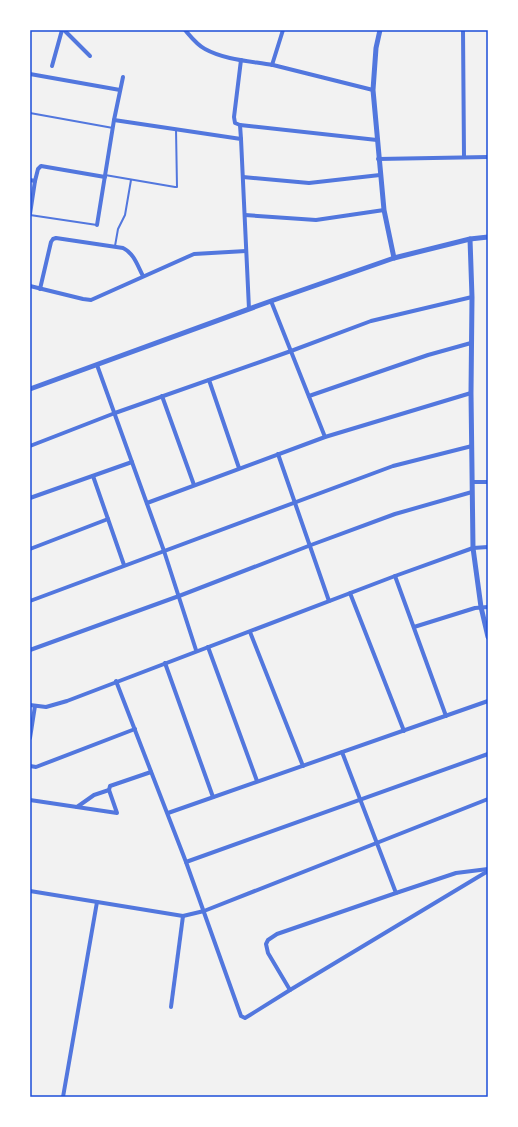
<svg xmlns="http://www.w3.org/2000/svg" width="518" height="1127" font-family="'DM Sans',sans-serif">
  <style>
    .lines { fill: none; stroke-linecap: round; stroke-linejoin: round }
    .service { stroke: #5277de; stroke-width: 2 }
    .minor { stroke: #5277de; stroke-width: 4 }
    .tertiary { stroke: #5277de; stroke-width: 5 }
    .neatline { fill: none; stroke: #1d4ed8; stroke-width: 1.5 }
  </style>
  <rect width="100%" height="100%" fill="#f2f2f2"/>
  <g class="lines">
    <g class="service">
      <polyline points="30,113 113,128"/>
      <polyline points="105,175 175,187 177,187 176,129"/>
      <polyline points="30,215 97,225"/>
      <polyline points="115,246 118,229 125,215 131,180"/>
    </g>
    <g class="minor">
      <polyline points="64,30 90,56"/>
      <path d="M 185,30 C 191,37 197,45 205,49 C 225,60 250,61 273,65 C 306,73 340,82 373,90"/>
      <polyline points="463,30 464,157"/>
      <polyline points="241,60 234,117 235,123 240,125 377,140"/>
      <polyline points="272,65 283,30"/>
      <polyline points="52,66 62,30"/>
      <polyline points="30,74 120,90"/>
      <polyline points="114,120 241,139 249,309"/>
      <polyline points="240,125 241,139"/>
      <polyline points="378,159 488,157"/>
      <polyline points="243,177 309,183 380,175"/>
      <polyline points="30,180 35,181 38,169 41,166 105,177"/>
      <polyline points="30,214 35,181"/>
      <polyline points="245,215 316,220 384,210"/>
      <polyline points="97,225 114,120 123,77"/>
      <polyline points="30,286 83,299 91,300 194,254 246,251"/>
      <path d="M 40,289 L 51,242 L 53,239 L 56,238 L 123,248 C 134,253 138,267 143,276"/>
      <polyline points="271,301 325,437"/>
      <polyline points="97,365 164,551 196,650"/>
      <polyline points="209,380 239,468"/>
      <polyline points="162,396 194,485"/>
      <polyline points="309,396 428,355 471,343"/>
      <polyline points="30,446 115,413 291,351 371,321 472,297"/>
      <polyline points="278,454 329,601"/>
      <polyline points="93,476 124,565"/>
      <polyline points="472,482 488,482"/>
      <polyline points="30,498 132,462"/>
      <polyline points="147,503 325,437 471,393"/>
      <polyline points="30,549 108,519"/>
      <polyline points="395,576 446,716"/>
      <polyline points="350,593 404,731"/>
      <polyline points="30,601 393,466 472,446"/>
      <polyline points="414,627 475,608 488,607"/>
      <polyline points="250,632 303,766"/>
      <polyline points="208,647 257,781"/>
      <polyline points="30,650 179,596 311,545 395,514 472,492"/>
      <polyline points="165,663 213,797"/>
      <polyline points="116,681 186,862 241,1016 245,1018 250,1015 290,990 488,871"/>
      <polyline points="30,705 46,707 67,701 395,576 473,548 488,547"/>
      <polyline points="30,738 35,706"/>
      <polyline points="30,766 36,767 135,729"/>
      <polyline points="30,800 117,813 109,790 110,786 151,772"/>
      <polyline points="77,807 94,795 109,790"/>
      <polyline points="168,813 488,701"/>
      <polyline points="186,862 488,754"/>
      <polyline points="30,891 183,916 204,911 488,799"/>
      <polyline points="396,893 456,873 488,869"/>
      <polyline points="290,990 268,953 266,944 268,940 277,934 396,893 342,752"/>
      <polyline points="171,1007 183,916"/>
      <polyline points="63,1097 97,902"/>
    </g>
    <g class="tertiary">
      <polyline points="380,30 376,48 373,90 384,210 394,258"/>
      <polyline points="470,239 472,297 471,393 473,548 481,607 488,637"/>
      <polyline points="30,389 271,301 394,258 470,239 488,237"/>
    </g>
  </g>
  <rect width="518" height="1127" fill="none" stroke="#ffffff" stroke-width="62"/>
  <rect x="31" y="31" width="456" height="1065" class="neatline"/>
</svg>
